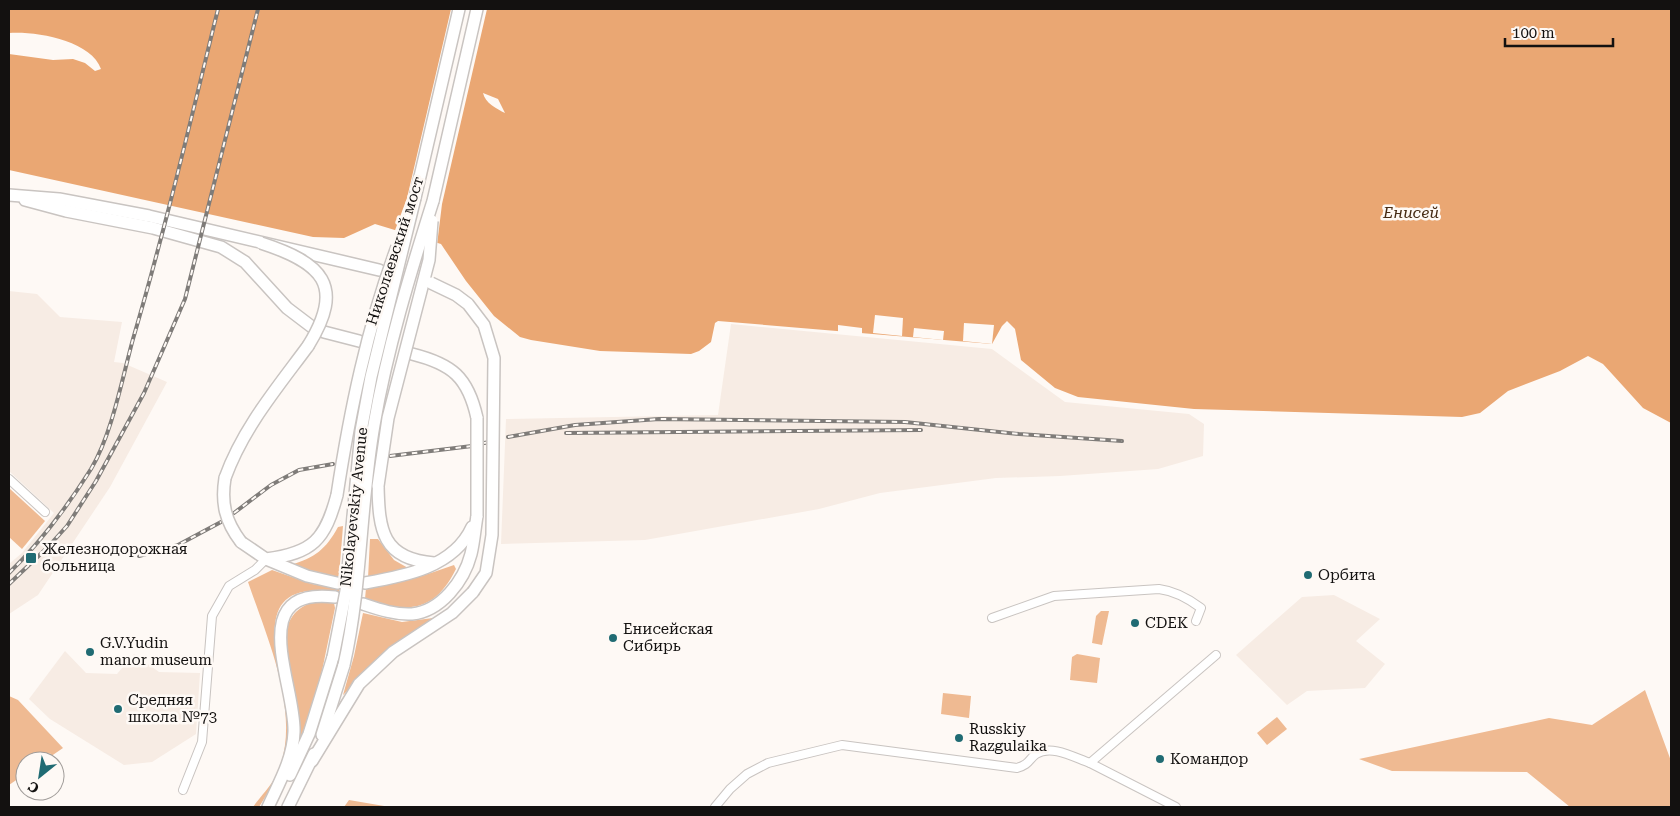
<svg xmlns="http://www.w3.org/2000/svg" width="1680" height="816" font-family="'Roboto Serif',serif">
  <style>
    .built { fill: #f7ece4 }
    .green { fill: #efba92 }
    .water { fill: #eaa773; fill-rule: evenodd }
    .pier { fill: #fef9f5 }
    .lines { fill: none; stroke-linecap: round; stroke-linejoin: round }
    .street-casing { stroke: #c9c4c1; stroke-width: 10 }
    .primary-casing { stroke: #c9c4c1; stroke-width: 14 }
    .street { stroke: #fff; stroke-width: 8 }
    .primary { stroke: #fff; stroke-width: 11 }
    .rail-casing { stroke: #7f7c79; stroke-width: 4 }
    .rail { stroke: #fef9f5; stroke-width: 2; stroke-dasharray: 5.5; stroke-linecap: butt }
    .primary-bridge-casing { stroke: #c9c4c1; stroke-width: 14; stroke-linecap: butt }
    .primary-bridge { stroke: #fff; stroke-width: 11 }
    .poi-dot { fill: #206b73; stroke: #fef9f5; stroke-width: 2 }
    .labels { text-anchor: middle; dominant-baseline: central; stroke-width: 5; stroke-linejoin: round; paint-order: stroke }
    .street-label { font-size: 15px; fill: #131110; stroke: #fef9f5 }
    .poi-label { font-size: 15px; fill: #131110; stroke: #fef9f5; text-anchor: start }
    .water-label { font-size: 16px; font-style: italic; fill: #452a13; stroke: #fef9f5 }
  </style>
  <rect width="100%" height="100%" fill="#fef9f5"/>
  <g class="built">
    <polygon points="9,291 37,294 60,317 122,322 114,362 123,363 167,382 110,487 38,595 9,614 9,564 22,553 54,513 9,471"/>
    <polygon points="731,324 992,349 1065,402 1189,414 1204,424 1203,456 1158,469 1060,476 996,478 880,493 819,509 645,540 501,544 506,419 718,415"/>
    <polygon points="1334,595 1380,619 1356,641 1385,664 1365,688 1307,691 1287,705 1236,655 1302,597"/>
    <polygon points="65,651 86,673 117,674 134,654 159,672 200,673 196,734 152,762 124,765 50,719 29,699"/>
  </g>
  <g class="green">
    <polygon points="9,488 45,521 22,549 9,537"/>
    <path d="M 343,526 L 339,577 L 305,571 L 290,565 C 315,558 326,549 338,527 Z"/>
    <polygon points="370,539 378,539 394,560 408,568 368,578"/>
    <path d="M 454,565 L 456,569 C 434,613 408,613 365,599 L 366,588 C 397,585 425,575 454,565 Z"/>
    <path d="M 272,570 L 312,584 L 339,588 L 339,593 C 230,573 294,685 288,738 C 286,764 272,786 259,807 L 253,807 C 260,797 270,787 276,776 C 304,718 267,638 248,582 Z"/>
    <path d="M 316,601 L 334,603 L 335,608 L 317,695 L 299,742 L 299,717 L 285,643 C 286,620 294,608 316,601 Z"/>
    <polygon points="1101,611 1109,611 1102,645 1092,643 1096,616"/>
    <polygon points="363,613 402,622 433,618 395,645 343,695 354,656"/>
    <polygon points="1077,654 1100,658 1097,683 1070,680 1072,657"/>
    <polygon points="1645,690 1671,761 1671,807 1570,807 1527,772 1392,771 1359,759 1549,718 1592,725"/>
    <polygon points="943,693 971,696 969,718 941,714"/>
    <polygon points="9,696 18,700 63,748 44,761 25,761 25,774 9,785"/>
    <polygon points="1277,717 1287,729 1267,745 1257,733"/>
    <polygon points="349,800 390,807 344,807"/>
  </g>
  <path class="water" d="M 9,9 L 1671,9 L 1671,423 L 1643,408 L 1603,364 L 1588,356 L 1560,371 L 1508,391 L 1480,413 L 1462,417 L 1194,409 L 1078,397 L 1055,388 L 1021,360 L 1015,329 L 1007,321 L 1002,326 L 992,344 L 718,321 L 715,323 L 711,342 L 699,351 L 691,354 L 600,351 L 531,340 L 520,337 L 494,316 L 466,281 L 441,244 L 375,224 L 344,238 L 313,237 L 9,170 L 9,54 L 53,60 L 73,59 L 85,63 L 95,71 L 101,69 C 91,40 35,31 9,33 ZM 483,93 L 498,99 L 505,113 C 497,109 485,103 483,93 Z"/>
  <g class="pier">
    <polygon points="451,9 487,9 442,204 437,245 394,233 407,198"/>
    <polygon points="875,315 903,318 902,336 873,333"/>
    <polygon points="964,323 994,325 992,344 963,341"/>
    <polygon points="838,325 862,328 862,334 838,332"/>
    <polygon points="914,328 944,331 943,340 913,337"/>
  </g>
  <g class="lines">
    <g class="street-casing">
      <g id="street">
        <polyline points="9,479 45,512"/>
        <path d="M 992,618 L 1054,596 L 1159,589 C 1175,591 1189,599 1201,608 L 1196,621"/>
        <polyline points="1090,763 1176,807"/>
        <polyline points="183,790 202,742 212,616 229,586 255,570 266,559"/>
        <path d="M 715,807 L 730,789 L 747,774 L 768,763 L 842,745 L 1017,768 C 1030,764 1028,760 1036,754 C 1052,744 1075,758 1090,763 L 1216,655"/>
      </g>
    </g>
    <g class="primary-casing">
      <g id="primary">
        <polyline points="9,195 59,199 149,216 379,270"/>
        <polyline points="415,198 459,9"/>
        <polyline points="25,200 66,211 153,228 221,247 245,262 287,308 312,327"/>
        <polyline points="433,201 477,9"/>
        <polyline points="324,332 359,341"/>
        <path d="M 412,354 C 452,364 468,377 477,418"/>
        <path d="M 225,478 C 243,428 277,388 308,346"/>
        <path d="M 378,486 C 379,530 382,559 434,563"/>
        <path d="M 241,542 L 266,559 C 313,553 325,540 337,495"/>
        <polyline points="266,559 307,576 337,583"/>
        <path d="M 365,583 C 405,576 454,567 472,527"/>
        <path d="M 363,604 C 378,609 395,615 412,614 C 441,611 464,581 471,554 C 474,542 475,528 477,516"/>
        <polyline points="322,735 344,665"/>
        <polyline points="312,761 359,684 393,652 452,613 473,592"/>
        <polyline points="290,775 309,734 333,657"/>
        <path d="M 268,807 C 279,783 293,759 294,732 C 296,685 243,586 335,597"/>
        <polyline points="288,807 314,754"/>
      </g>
    </g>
    <use href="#street" class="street"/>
    <use href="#primary" class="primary"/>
    <g class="rail-casing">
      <g id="rail">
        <polyline points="566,433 921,430"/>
        <polyline points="508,437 575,425 659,419 905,422 1019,434 1122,441"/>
        <polyline points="484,443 490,442"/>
        <polyline points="390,456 472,446"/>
        <polyline points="234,513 271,485 299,470 333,464"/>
        <polyline points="139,556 178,545 221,522"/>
        <path d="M 9,573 C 41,542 67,507 91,469 C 112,434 122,379 133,339 C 165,230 191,119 218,9"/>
        <polyline points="9,584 48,547 67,526 96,481 144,393 185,299 258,9"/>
      </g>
    </g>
    <use href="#rail" class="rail"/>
    <g class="primary-bridge-casing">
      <g id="primary-bridge">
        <path d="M 261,243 C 322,263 346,285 308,346"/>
        <polyline points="431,283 456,295 468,304 484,325 494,358 492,535 486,573 473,592"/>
        <polyline points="477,418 477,516"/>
        <path d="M 225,478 C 221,503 225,521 241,542"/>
        <polyline points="378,486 388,418 429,260 432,221"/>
        <path d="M 337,495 C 350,410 367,328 397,247"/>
        <polyline points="333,657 346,591 361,431 371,377 415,198"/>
        <path d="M 344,665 C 362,586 360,504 374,425 C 387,349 410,274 433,201"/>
      </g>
    </g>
    <use href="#primary-bridge" class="primary-bridge"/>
  </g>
  <g class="poi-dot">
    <rect x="25" y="552" width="12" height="12" rx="2.5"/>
    <circle cx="1308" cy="575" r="5"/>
    <circle cx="1135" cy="623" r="5"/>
    <circle cx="613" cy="638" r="5"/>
    <circle cx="90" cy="652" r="5"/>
    <circle cx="118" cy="709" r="5"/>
    <circle cx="959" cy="738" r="5"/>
    <circle cx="1160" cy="759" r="5"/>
  </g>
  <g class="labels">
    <g class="street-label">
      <text transform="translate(395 251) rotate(-72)">Николаевский мост</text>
      <text transform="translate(354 507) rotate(-84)">Nikolayevskiy Avenue</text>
    </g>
    <g class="poi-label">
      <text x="42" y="549">Железнодорожная<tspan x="42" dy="17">больница</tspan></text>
      <text x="1318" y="575">Орбита</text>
      <text x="1145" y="623">CDEK</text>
      <text x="623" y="629">Енисейская<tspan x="623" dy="17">Сибирь</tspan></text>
      <text x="100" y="643">G.V.Yudin<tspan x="100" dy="17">manor museum</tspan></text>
      <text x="128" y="700">Средняя<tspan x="128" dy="17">школа №73</tspan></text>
      <text x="969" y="729">Russkiy<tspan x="969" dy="17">Razgulaika</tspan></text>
      <text x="1170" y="759">Командор</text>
    </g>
    <g class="water-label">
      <text x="1411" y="212">Енисей</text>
    </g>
  </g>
  <rect width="1680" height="816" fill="none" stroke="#131110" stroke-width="20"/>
  <g transform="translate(40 776) rotate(210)"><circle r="24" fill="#fef9f5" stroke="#a09c99"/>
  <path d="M0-4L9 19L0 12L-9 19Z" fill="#206b73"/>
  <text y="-8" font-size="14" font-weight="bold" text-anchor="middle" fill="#131110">С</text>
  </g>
  <path d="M1505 38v8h108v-8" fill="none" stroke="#131110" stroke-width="2.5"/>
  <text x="1512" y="38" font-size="15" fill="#131110" stroke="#fef9f5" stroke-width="4" paint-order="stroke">100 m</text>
</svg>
